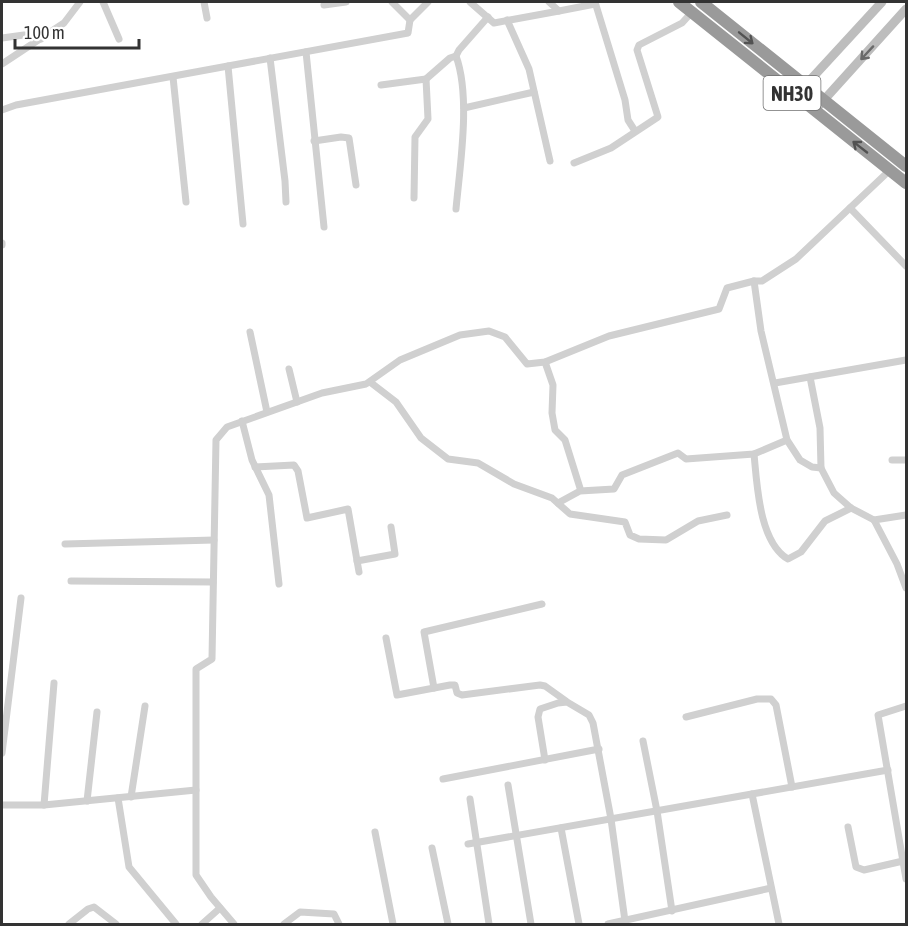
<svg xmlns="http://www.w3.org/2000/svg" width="908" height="926" font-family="'Asap Condensed',sans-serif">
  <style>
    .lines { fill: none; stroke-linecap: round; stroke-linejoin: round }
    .street { stroke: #d0d0d0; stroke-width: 7 }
    .secondary { stroke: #bdbdbd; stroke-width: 9 }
    .highway { stroke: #9a9a9a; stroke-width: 12 }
    .oneway { stroke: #525252 }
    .oneway2 { stroke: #6a6a6a }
    .labels { text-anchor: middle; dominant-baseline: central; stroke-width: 6; stroke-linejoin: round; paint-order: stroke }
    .shield { fill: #fff; stroke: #707070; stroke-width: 1.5 }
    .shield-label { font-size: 20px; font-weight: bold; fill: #333 }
  </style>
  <rect width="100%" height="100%" fill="#fff"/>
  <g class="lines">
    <g class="street">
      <polyline points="103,2 119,39"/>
      <polyline points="204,2 207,18"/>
      <polyline points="392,2 410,20 428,2"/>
      <polyline points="470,2 494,23 559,11 549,2"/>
      <polyline points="595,2 625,100 628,120 635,131"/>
      <polyline points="324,5 346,2"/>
      <polyline points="559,11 595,4"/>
      <polyline points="507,20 529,69 550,161"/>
      <polyline points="2,38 24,35 41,39"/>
      <polyline points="306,52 324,227"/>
      <path d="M 456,56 C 471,97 460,165 456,209"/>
      <polyline points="270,58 285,181 286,202"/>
      <polyline points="2,64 64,23 80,2"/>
      <polyline points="173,77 186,202"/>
      <polyline points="381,85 426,79 450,58 456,56 459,50 488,17"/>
      <polyline points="464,108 534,92"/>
      <polyline points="2,110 16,105 228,66"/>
      <polyline points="314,141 341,137 349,138 356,185"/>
      <polyline points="574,163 611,148 658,117 637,50 639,45 682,23 692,12"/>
      <polyline points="414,198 415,137 428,119 426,79"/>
      <polyline points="850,208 906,266"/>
      <polyline points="243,224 228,66 408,33 410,20"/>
      <polyline points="2,243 2,245"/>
      <polyline points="754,281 761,331 787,440 800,460 812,467 821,468"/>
      <polyline points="250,332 267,412"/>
      <polyline points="545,362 553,385 552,413 555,430 565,440 580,488"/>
      <polyline points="289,369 297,402"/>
      <polyline points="810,377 820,428 821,468 834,493 851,508 874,520 897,564 906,588"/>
      <polyline points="370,382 396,402 421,438 448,459 478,463 514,484 552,498 570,514 625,522 630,535 639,539 666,540 698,521 727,515"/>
      <polyline points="775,383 906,360"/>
      <polyline points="242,421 252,460 269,495 279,584"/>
      <path d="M 754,454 C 757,484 759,542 788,559 L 801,552 L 825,521 L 851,508"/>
      <polyline points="892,460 906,460"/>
      <polyline points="255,467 294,465 298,471 307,518 348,509 359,572"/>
      <polyline points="558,503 580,491 614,489 622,475 678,453 686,459 754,454 787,440"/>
      <polyline points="874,520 906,515"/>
      <polyline points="65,544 214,540"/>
      <polyline points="357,561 395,554 391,527"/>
      <polyline points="71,581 213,582"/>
      <polyline points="386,638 397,695 450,685 455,685 457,693 462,695 540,685 545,686 566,701"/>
      <polyline points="434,688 424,632 542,604"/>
      <polyline points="906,706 878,715 906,879"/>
      <polyline points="686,717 757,699 771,699 776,705 792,787"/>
      <polyline points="643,741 657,811 672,911"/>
      <polyline points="2,753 21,598"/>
      <polyline points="545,760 538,717 540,709 558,703 567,702 589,715 593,723 611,819 625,921"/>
      <polyline points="443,779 599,749"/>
      <polyline points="508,785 531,924"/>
      <polyline points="752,794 779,924"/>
      <polyline points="131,797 145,706"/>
      <polyline points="118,798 129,867 176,924"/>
      <polyline points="470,799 489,924"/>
      <polyline points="87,801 97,712"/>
      <polyline points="2,805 44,805 196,790"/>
      <polyline points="44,805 54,683"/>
      <polyline points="848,827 856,867 864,870 903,861"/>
      <polyline points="561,828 579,924"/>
      <polyline points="375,832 393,924"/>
      <polyline points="468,844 888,770"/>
      <polyline points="432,848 448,924"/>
      <polyline points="69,924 88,909 94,907 116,924"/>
      <polyline points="202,924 220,908"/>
      <polyline points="234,924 211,897 196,875 196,669 212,659 216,440 227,427 322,393 366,384 400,360 460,335 489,331 505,337 527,364 545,362 609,336 719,309 727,288 754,281 762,281 796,259 890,170"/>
      <polyline points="284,924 300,912 334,914 339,924"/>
      <polyline points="608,924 771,888"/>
    </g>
    <g class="secondary">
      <polyline points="801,90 882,2"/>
      <polyline points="814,111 906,9"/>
    </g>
    <g class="highway">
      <polyline points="679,2 906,183"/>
      <polyline points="701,2 906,166"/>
    </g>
  </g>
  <defs><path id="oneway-shaft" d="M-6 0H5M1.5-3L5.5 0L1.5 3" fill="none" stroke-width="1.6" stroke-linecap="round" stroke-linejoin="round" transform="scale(1.5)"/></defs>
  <g class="oneway">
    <use href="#oneway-shaft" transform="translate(746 38) rotate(39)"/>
    <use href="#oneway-shaft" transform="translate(860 147) rotate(-142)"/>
  </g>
  <use class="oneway2" href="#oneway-shaft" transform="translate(867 53) rotate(133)"/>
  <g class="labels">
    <rect class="shield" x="763.5" y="76" width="57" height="34" rx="4.5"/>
    <g class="shield-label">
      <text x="792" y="93">NH30</text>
    </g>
  </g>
  <rect width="908" height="926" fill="none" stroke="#333333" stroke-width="6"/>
  <path d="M15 39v9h124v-9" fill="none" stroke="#333333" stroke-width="3"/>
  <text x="24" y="39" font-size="18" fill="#333333" stroke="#ffffff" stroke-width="4.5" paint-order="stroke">100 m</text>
</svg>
